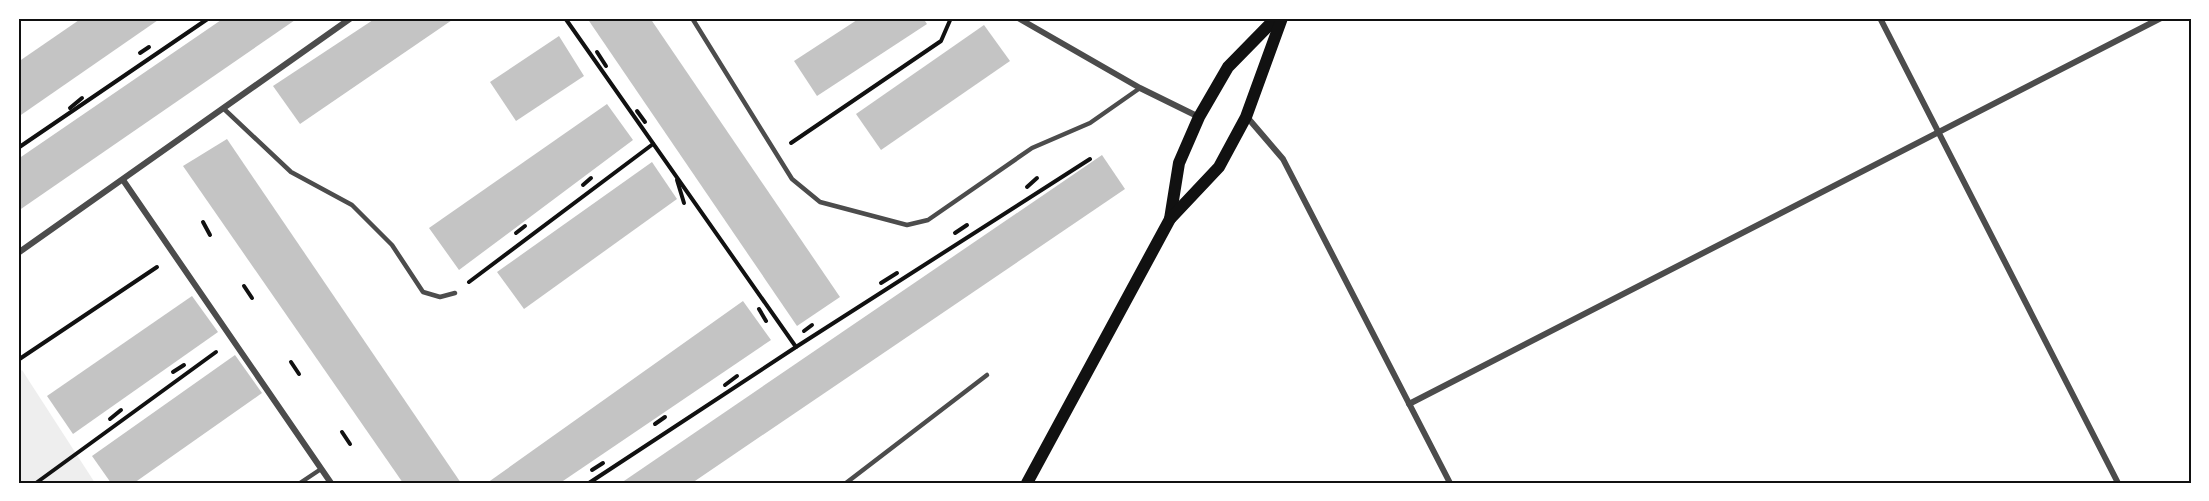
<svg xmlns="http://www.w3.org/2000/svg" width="2209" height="501" font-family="Rubik,sans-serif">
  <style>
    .green { fill: #eee }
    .building { fill: #c4c4c4 }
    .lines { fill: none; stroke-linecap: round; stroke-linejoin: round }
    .path { stroke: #111; stroke-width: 4 }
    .service { stroke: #4c4c4c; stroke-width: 4.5 }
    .minor { stroke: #4c4c4c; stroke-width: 6 }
    .secondary { stroke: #111; stroke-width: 12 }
    .neatline { fill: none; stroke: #111; stroke-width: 2 }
  </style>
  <rect width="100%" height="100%" fill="#fff"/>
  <polygon class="green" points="22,370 95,483 18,483 18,373"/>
  <g class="building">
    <polygon points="82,18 161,18 18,117 18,62"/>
    <polygon points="224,18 298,18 18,211 18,159"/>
    <polygon points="376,18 455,18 300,124 273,86"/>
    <polygon points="587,18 650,18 840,297 797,326"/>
    <polygon points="860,18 923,18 927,24 817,96 794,61"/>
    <polygon points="984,25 1010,61 881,150 856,114"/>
    <polygon points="559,36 584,76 516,121 490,82"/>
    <polygon points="607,104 633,140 459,270 429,228"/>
    <polygon points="227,139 461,483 403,483 183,166"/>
    <polygon points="1102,155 1125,189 692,483 621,483"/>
    <polygon points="652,162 677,199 524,309 497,272"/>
    <polygon points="192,296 218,332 73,434 47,396"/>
    <polygon points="743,301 771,340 560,483 487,483"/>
    <polygon points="235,355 262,393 134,483 111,483 92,456"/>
  </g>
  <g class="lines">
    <g class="path">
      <polyline points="565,18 796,347"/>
      <polyline points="597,52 606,66"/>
      <polyline points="140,53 149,47"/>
      <polyline points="70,108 82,98"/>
      <polyline points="637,111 645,122"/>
      <polyline points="791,143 941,41 951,18"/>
      <polyline points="18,148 209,18"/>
      <polyline points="677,180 684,203"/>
      <polyline points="583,185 591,178"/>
      <polyline points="1027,187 1037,178"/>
      <polyline points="203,222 210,235"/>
      <polyline points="516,233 525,226"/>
      <polyline points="955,233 967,225"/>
      <polyline points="469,282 653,144"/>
      <polyline points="881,283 897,273"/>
      <polyline points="244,286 252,298"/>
      <polyline points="759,309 766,321"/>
      <polyline points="804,331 812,325"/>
      <polyline points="18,360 157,267"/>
      <polyline points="291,362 299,374"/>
      <polyline points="173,372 184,365"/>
      <polyline points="725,385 737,376"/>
      <polyline points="110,419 121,410"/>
      <polyline points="655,424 665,417"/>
      <polyline points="342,432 350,444"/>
      <polyline points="592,470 603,463"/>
      <polyline points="36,483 216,352"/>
      <polyline points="589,483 796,347 1090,159"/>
    </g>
    <g class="service">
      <polyline points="692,18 792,179 820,202 907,225 928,220 1032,148 1090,123 1140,88"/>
      <polyline points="223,108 291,172 352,205 392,245 423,292 440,297 455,293"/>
      <polyline points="300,483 321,469"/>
      <polyline points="846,483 987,375"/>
    </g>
    <g class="minor">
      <polyline points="1018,18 1140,88 1199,117"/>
      <polyline points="1880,18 2118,483"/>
      <polyline points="1247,117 1283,159 1450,483"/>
      <polyline points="123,180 331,483"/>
      <polyline points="18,253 351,18"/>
      <polyline points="1409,404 2161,18"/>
    </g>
    <g class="secondary">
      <polyline points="1170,219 1179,163 1199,117 1228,67 1276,18"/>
      <polyline points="1027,483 1170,219 1219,167 1246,117 1282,18"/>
    </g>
  </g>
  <rect width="2209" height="501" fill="none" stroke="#ffffff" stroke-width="39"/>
  <rect x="20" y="20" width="2170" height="462" class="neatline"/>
</svg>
